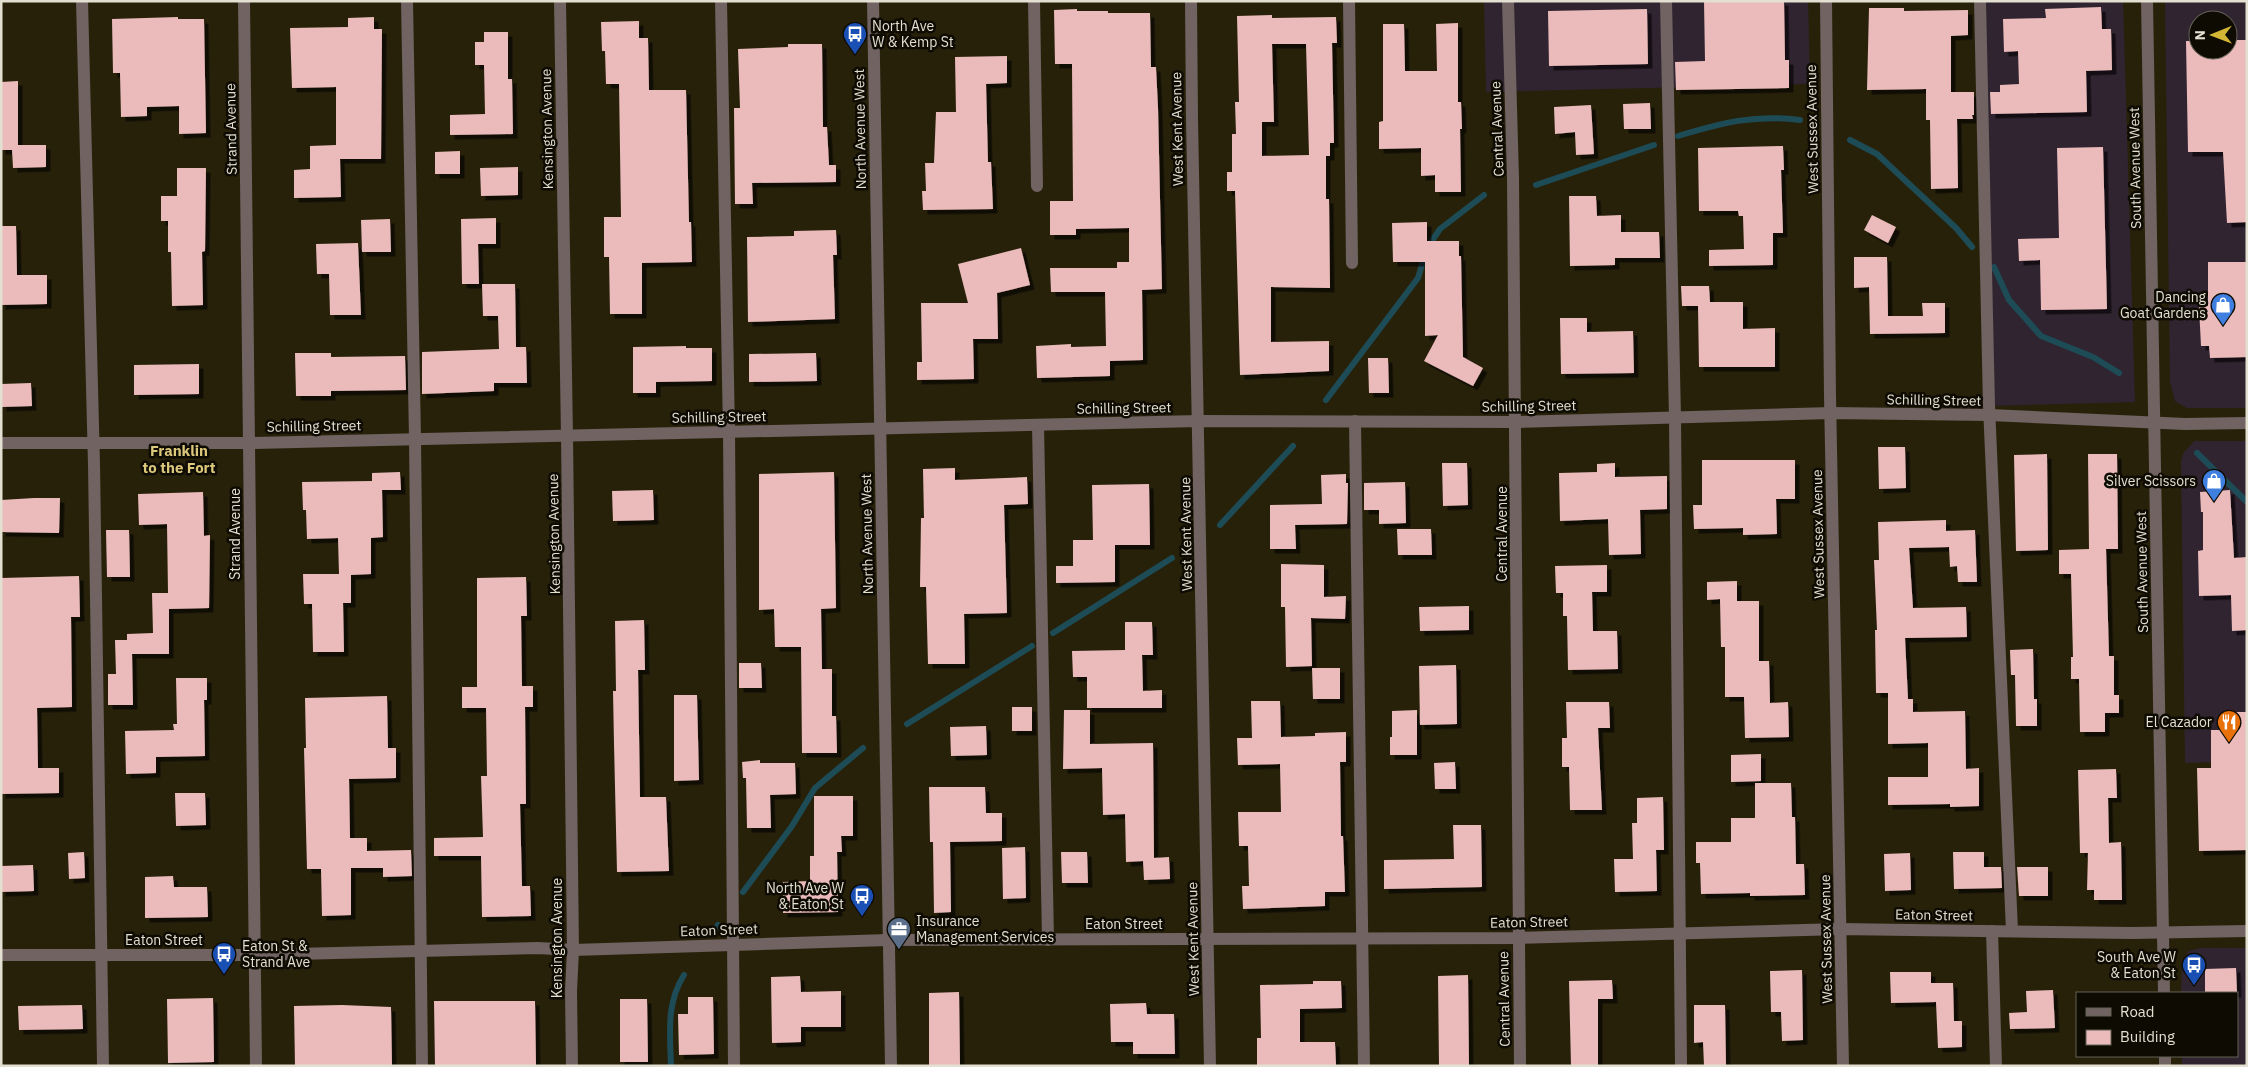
<svg xmlns="http://www.w3.org/2000/svg" width="2248" height="1067" font-family="'IBM Plex Sans',sans-serif">
  <style>
    .commercial { fill: #312431; fill-rule: evenodd }
    .lines { fill: none; stroke-linecap: round; stroke-linejoin: round }
    .stream { stroke: #1d4c57; stroke-width: 6 }
    .building { fill: #eabbba; fill-rule: evenodd; filter: url(#shadow) }
    .minor { stroke: #706361; stroke-width: 12 }
    .labels { text-anchor: middle; dominant-baseline: central; stroke-width: 5; stroke-linejoin: round; paint-order: stroke }
    .poi-label { font-size: 14px; fill: #e3dfd1; stroke: #0e0b03; text-anchor: end }
    .street-label { font-size: 14px; fill: #e3dfd1; stroke: #0e0b03 }
    .neighbourhood-label { font-size: 15px; font-weight: bold; fill: #dcc87b; stroke: #0e0b03 }
  </style>
  <defs>
    <filter id="shadow"><feDropShadow dx="4.5" dy="4.5" stdDeviation="0" flood-color="#0009"/></filter>
  </defs>
  <rect width="100%" height="100%" fill="#28210a"/>
  <g class="commercial">
    <polygon points="1484,1 1808,1 1810,84 1486,92"/>
    <polygon points="1985,1 2123,1 2135,402 1989,406"/>
    <path d="M 2165,1 L 2247,1 L 2247,408 L 2187,408 L 2175,401 L 2170,382 ZM 2198,20 L 2228,20 L 2228,50 L 2198,50 Z"/>
    <polygon points="2194,441 2247,441 2247,761 2185,763 2181,462 2183,454"/>
    <polygon points="2200,948 2247,948 2247,1066 2182,1066 2182,1056 2237,1056 2237,993 2181,993 2182,961 2189,951"/>
  </g>
  <g class="lines">
    <g class="stream">
      <path d="M 1678,136 C 1721,123 1754,114 1800,120"/>
      <polyline points="1850,140 1877,154 1956,228 1972,247"/>
      <polyline points="1536,185 1654,145"/>
      <polyline points="1994,267 2009,300 2041,336 2093,357 2119,373"/>
      <polyline points="1326,400 1418,278 1427,248 1440,229 1484,195"/>
      <polyline points="2197,453 2247,502"/>
      <polyline points="1220,525 1293,446"/>
      <polyline points="1053,633 1172,558"/>
      <polyline points="907,724 1032,646"/>
      <polyline points="743,892 792,826 815,788 863,748"/>
      <polyline points="711,934 718,925"/>
      <path d="M 671,1066 C 670,1034 666,1003 684,975"/>
    </g>
  </g>
  <g class="building">
    <polygon points="1704,1 1784,1 1785,60 1789,60 1789,88 1676,90 1675,62 1705,61"/>
    <polygon points="2101,7 2102,29 2111,29 2112,70 2086,71 2087,112 1991,114 1990,92 2000,92 2000,85 2019,84 2018,51 2004,52 2003,19 2046,18 2045,9"/>
    <polygon points="1869,8 1904,8 1904,11 1968,10 1968,35 1951,36 1951,92 1974,92 1974,115 1972,115 1973,119 1957,119 1958,188 1931,189 1930,120 1926,120 1926,89 1867,90"/>
    <polygon points="1077,9 1077,11 1108,11 1108,13 1150,13 1151,67 1156,67 1158,108 1162,289 1142,290 1143,360 1110,361 1110,376 1037,378 1036,346 1071,344 1071,347 1106,346 1105,292 1051,292 1050,268 1117,268 1117,262 1129,262 1129,228 1076,229 1076,235 1050,235 1050,201 1073,201 1072,64 1055,64 1054,10"/>
    <polygon points="1647,9 1648,64 1549,66 1548,11"/>
    <path d="M 1272,15 L 1272,18 L 1336,17 L 1337,43 L 1332,43 L 1334,143 L 1330,143 L 1330,156 L 1326,156 L 1326,199 L 1329,199 L 1330,288 L 1271,287 L 1271,342 L 1329,341 L 1329,371 L 1240,375 L 1235,191 L 1227,191 L 1227,172 L 1232,172 L 1232,134 L 1236,134 L 1235,102 L 1239,102 L 1237,16 ZM 1272,44 L 1306,44 L 1309,155 L 1262,156 L 1262,122 L 1274,122 Z"/>
    <polygon points="178,17 178,19 204,19 206,133 179,134 179,106 147,107 147,116 121,117 120,73 113,73 112,19"/>
    <polygon points="374,17 374,29 382,29 381,159 340,159 341,197 294,198 294,170 310,169 310,146 336,145 336,87 292,88 290,28 348,27 348,18"/>
    <polygon points="639,21 639,38 648,38 649,90 686,90 689,222 691,222 692,262 642,263 642,314 610,314 609,257 604,257 604,217 621,217 619,84 606,84 605,51 602,51 601,22"/>
    <polygon points="1458,23 1458,102 1461,102 1462,129 1460,129 1461,192 1435,192 1435,175 1421,176 1421,148 1379,149 1379,122 1383,121 1383,24 1404,24 1405,71 1437,71 1436,24"/>
    <polygon points="484,32 508,32 508,79 512,79 513,134 450,135 450,115 485,114 484,65 475,65 475,42 484,42"/>
    <polygon points="2228,40 2247,40 2247,222 2227,223 2223,152 2188,152 2186,41 2198,41 2198,50 2228,50"/>
    <polygon points="788,44 822,44 823,127 827,127 829,165 836,165 836,182 752,183 753,204 735,204 734,108 740,108 738,49 788,47"/>
    <polygon points="1007,56 1007,83 986,84 988,162 991,162 993,209 923,210 922,191 926,191 925,163 934,163 936,112 956,112 955,57"/>
    <polygon points="18,81 18,145 46,145 46,167 13,168 12,150 1,150 1,82"/>
    <polygon points="1650,103 1651,129 1624,129 1623,104"/>
    <polygon points="1591,105 1594,154 1576,155 1575,132 1555,134 1554,107"/>
    <polygon points="1783,146 1784,170 1781,170 1783,233 1773,233 1773,265 1709,266 1709,250 1744,249 1743,216 1739,216 1738,211 1699,211 1698,148"/>
    <polygon points="2103,147 2107,309 2041,310 2040,260 2019,261 2018,239 2059,238 2057,148"/>
    <polygon points="460,151 460,174 435,174 435,152"/>
    <polygon points="518,167 518,195 481,196 480,168"/>
    <polygon points="177,168 206,168 205,251 202,252 203,305 172,306 171,252 168,252 168,221 161,221 161,196 177,196"/>
    <polygon points="1569,196 1596,196 1597,216 1621,215 1621,232 1659,232 1660,258 1615,258 1615,265 1570,266"/>
    <polygon points="1872,215 1896,227 1888,243 1864,230"/>
    <polygon points="496,218 496,244 478,244 479,284 462,284 461,219"/>
    <polygon points="390,219 391,252 362,252 361,220"/>
    <polygon points="1427,222 1427,241 1459,241 1459,256 1461,256 1463,357 1483,368 1473,386 1424,361 1438,335 1425,336 1425,262 1393,262 1392,223"/>
    <polygon points="1,226 16,226 17,275 47,275 47,304 1,305"/>
    <polygon points="836,230 837,255 833,255 835,319 748,322 747,237 794,236 794,231"/>
    <polygon points="358,243 361,315 330,315 329,274 317,274 316,244"/>
    <polygon points="1021,248 1030,285 997,293 998,339 973,339 974,379 917,380 917,362 922,362 921,303 968,303 958,264"/>
    <polygon points="1854,257 1887,257 1888,316 1923,316 1922,303 1945,303 1945,333 1870,334 1869,287 1854,288"/>
    <polygon points="2208,262 2247,262 2247,357 2210,358 2209,346 2201,346 2199,307 2208,306"/>
    <polygon points="482,284 515,284 516,347 526,347 527,383 494,383 494,391 422,394 422,352 499,349 498,316 483,316"/>
    <polygon points="1681,286 1709,286 1710,302 1743,302 1743,329 1775,328 1775,367 1699,367 1698,306 1682,306"/>
    <polygon points="1560,318 1587,318 1587,332 1633,331 1634,373 1561,374"/>
    <polygon points="686,346 686,348 712,348 712,381 656,382 656,393 633,393 633,347"/>
    <polygon points="295,353 331,353 331,357 405,356 406,390 331,391 331,396 296,396"/>
    <polygon points="816,353 817,381 749,382 749,354"/>
    <polygon points="1368,358 1388,358 1389,393 1369,393"/>
    <polygon points="199,364 199,394 134,395 134,365"/>
    <polygon points="31,383 32,406 2,407 1,384"/>
    <polygon points="1878,447 1905,447 1906,488 1879,489"/>
    <polygon points="2047,454 2048,550 2016,551 2014,455"/>
    <polygon points="2088,454 2117,454 2118,549 2106,549 2109,656 2114,656 2114,695 2119,695 2119,713 2105,713 2105,732 2080,732 2079,679 2071,679 2071,657 2073,657 2071,574 2059,574 2059,550 2089,549"/>
    <polygon points="1702,460 1795,460 1795,499 1776,499 1777,534 1743,535 1743,528 1694,529 1693,505 1702,505"/>
    <polygon points="1442,463 1467,463 1468,505 1443,506"/>
    <polygon points="1615,463 1615,477 1667,476 1667,509 1640,510 1641,554 1609,555 1608,519 1560,521 1559,473 1597,472 1597,464"/>
    <polygon points="955,468 955,480 1027,477 1028,504 1004,505 1007,613 964,614 965,664 928,664 926,587 920,587 921,518 924,518 923,469"/>
    <polygon points="400,472 401,490 382,490 383,537 371,538 371,574 351,575 351,603 343,603 344,652 313,652 312,604 304,604 303,574 339,574 338,538 307,539 306,510 303,510 302,482 372,481 372,473"/>
    <polygon points="834,472 836,608 821,609 822,669 832,669 832,716 836,716 837,753 802,753 801,647 775,647 774,609 759,610 759,474"/>
    <polygon points="1346,474 1346,483 1348,483 1347,524 1295,525 1296,549 1270,549 1270,505 1322,504 1321,475"/>
    <polygon points="1405,482 1406,523 1379,524 1379,510 1364,510 1364,483"/>
    <polygon points="1149,484 1150,545 1115,545 1115,582 1056,583 1056,566 1073,566 1073,540 1093,540 1092,485"/>
    <polygon points="653,490 654,520 613,521 612,491"/>
    <polygon points="2230,490 2234,558 2247,557 2247,630 2232,631 2231,595 2199,596 2198,551 2203,550 2203,512 2201,512 2200,492"/>
    <polygon points="203,492 204,536 210,535 209,608 169,609 169,654 132,654 133,705 108,705 108,674 116,674 115,640 127,640 127,634 153,633 152,593 168,593 167,524 139,525 138,494"/>
    <polygon points="34,498 60,498 59,533 1,532 1,500"/>
    <polygon points="1946,520 1946,531 1975,530 1977,582 1958,582 1957,566 1950,567 1949,547 1909,548 1913,608 1966,607 1967,637 1905,638 1908,699 1913,699 1913,712 1965,711 1966,769 1979,768 1979,806 1950,807 1950,804 1888,805 1888,777 1928,777 1928,743 1888,744 1888,693 1876,693 1875,630 1877,630 1874,560 1879,560 1878,522"/>
    <polygon points="1397,529 1431,529 1432,555 1398,555"/>
    <polygon points="106,530 129,530 130,577 107,577"/>
    <polygon points="1281,564 1324,565 1324,597 1346,596 1345,619 1311,618 1312,666 1286,667 1285,607 1281,607"/>
    <polygon points="1607,565 1607,592 1592,592 1593,631 1617,631 1618,669 1568,670 1567,616 1563,616 1563,593 1556,593 1555,566"/>
    <polygon points="79,576 80,617 71,617 72,707 37,708 38,768 59,768 59,793 1,794 1,578"/>
    <polygon points="526,577 527,616 521,616 522,686 533,686 533,707 525,707 526,804 520,804 522,886 530,886 531,916 482,917 481,856 434,856 434,838 483,837 481,776 487,776 486,708 462,708 462,687 477,687 477,578"/>
    <polygon points="1737,581 1737,601 1759,601 1759,661 1769,661 1770,703 1788,702 1789,737 1745,738 1744,697 1725,697 1725,647 1721,647 1720,599 1707,600 1707,582"/>
    <polygon points="1469,606 1469,630 1420,631 1419,607"/>
    <polygon points="644,620 645,670 638,670 640,797 666,797 669,871 617,872 614,744 613,691 616,691 615,621"/>
    <polygon points="1125,622 1152,622 1153,655 1142,655 1143,691 1162,690 1162,708 1087,708 1087,677 1073,677 1072,651 1125,650"/>
    <polygon points="2033,649 2034,699 2037,699 2037,726 2016,726 2015,675 2011,675 2010,650"/>
    <polygon points="739,663 761,663 762,688 739,688"/>
    <polygon points="1456,665 1457,724 1420,725 1419,666"/>
    <polygon points="1312,668 1340,668 1340,699 1313,699"/>
    <polygon points="176,678 207,678 207,700 204,700 205,756 156,757 156,773 126,774 125,731 174,730 173,724 177,724"/>
    <polygon points="674,695 697,695 699,780 674,781"/>
    <polygon points="387,696 388,748 396,748 396,778 349,779 350,838 367,838 367,851 411,850 412,876 383,877 383,868 351,868 351,915 322,916 321,869 307,869 304,748 306,748 305,698"/>
    <polygon points="1251,701 1280,701 1281,737 1315,736 1315,733 1346,732 1346,762 1340,762 1341,836 1343,836 1345,892 1325,892 1325,906 1243,909 1242,886 1249,886 1248,846 1239,846 1238,812 1281,812 1280,764 1238,765 1237,738 1252,738"/>
    <polygon points="1566,702 1609,702 1610,728 1598,728 1602,810 1570,810 1569,767 1562,767 1562,738 1567,738"/>
    <rect x="1012" y="707" width="20" height="24"/>
    <polygon points="1064,710 1090,710 1090,744 1153,743 1154,858 1169,857 1170,879 1144,880 1143,861 1126,862 1125,814 1103,815 1102,768 1063,769"/>
    <polygon points="1417,710 1417,755 1390,755 1390,737 1392,737 1392,711"/>
    <polygon points="2230,712 2247,712 2247,850 2199,851 2197,768 2211,768 2211,730 2230,730"/>
    <polygon points="986,726 987,755 951,756 950,727"/>
    <polygon points="1761,754 1761,781 1731,782 1731,755"/>
    <polygon points="760,760 760,763 795,763 796,794 770,795 771,828 747,828 746,778 743,778 742,762"/>
    <polygon points="1455,762 1456,789 1435,789 1434,763"/>
    <polygon points="2116,769 2117,798 2108,798 2109,843 2121,842 2122,900 2094,900 2094,890 2087,890 2088,853 2080,853 2078,770"/>
    <polygon points="1755,783 1791,783 1792,817 1795,817 1796,864 1804,864 1805,895 1750,896 1750,893 1701,894 1700,863 1696,863 1696,842 1731,842 1731,818 1755,818"/>
    <polygon points="929,787 985,787 986,813 1002,813 1002,841 950,842 951,912 934,913 933,842 930,842"/>
    <polygon points="175,793 205,793 206,825 176,826"/>
    <polygon points="814,796 853,796 853,836 841,836 842,852 837,852 838,912 783,913 783,882 810,881 810,856 814,856"/>
    <polygon points="1663,797 1664,850 1656,850 1657,891 1615,892 1614,859 1633,859 1632,823 1637,823 1637,798"/>
    <polygon points="1453,825 1481,825 1482,887 1384,889 1384,860 1454,859"/>
    <polygon points="1025,847 1026,898 1003,899 1002,848"/>
    <polygon points="84,852 85,878 69,879 68,853"/>
    <polygon points="1061,852 1087,852 1088,883 1062,883"/>
    <polygon points="1953,852 1984,852 1984,867 2001,867 2002,888 1954,889"/>
    <polygon points="1910,853 1911,890 1885,891 1884,854"/>
    <polygon points="33,865 34,891 1,892 1,866"/>
    <polygon points="2017,867 2048,867 2048,896 2019,896"/>
    <polygon points="173,876 174,887 207,887 208,917 145,918 145,877"/>
    <polygon points="2236,968 2237,993 2205,993 2205,969"/>
    <polygon points="1802,970 1803,1040 1782,1041 1781,1012 1771,1012 1770,971"/>
    <polygon points="1890,972 1931,972 1931,983 1953,983 1954,1021 1962,1021 1962,1047 1938,1048 1936,1002 1891,1003"/>
    <polygon points="1468,975 1469,1066 1439,1066 1438,976"/>
    <polygon points="800,976 801,992 841,991 841,1027 801,1027 801,1042 772,1043 771,977"/>
    <polygon points="1612,980 1613,999 1598,999 1598,1066 1571,1066 1569,981"/>
    <polygon points="1313,981 1341,981 1342,1008 1300,1009 1300,1042 1335,1042 1336,1065 1257,1066 1257,1038 1261,1038 1260,985 1313,984"/>
    <polygon points="2053,990 2055,1028 2010,1029 2009,1013 2027,1012 2026,991"/>
    <polygon points="959,992 960,1066 929,1066 929,993"/>
    <polygon points="688,997 713,997 714,1054 679,1055 678,1014 688,1014"/>
    <polygon points="213,998 214,1062 168,1063 167,999"/>
    <polygon points="620,999 647,999 648,1062 620,1062"/>
    <polygon points="434,1001 535,1001 536,1066 435,1066"/>
    <polygon points="1146,1003 1147,1014 1174,1014 1175,1054 1133,1054 1133,1042 1111,1042 1110,1004"/>
    <polygon points="82,1005 83,1029 19,1030 18,1006"/>
    <polygon points="342,1005 391,1007 392,1066 295,1066 294,1006"/>
    <polygon points="1694,1005 1725,1005 1726,1066 1704,1066 1703,1042 1694,1043"/>
  </g>
  <g class="lines">
    <g class="minor">
      <polyline points="82,1 94,464 103,1066"/>
      <polyline points="244,1 256,1066"/>
      <polyline points="407,1 415,439 422,1066"/>
      <polyline points="560,1 567,436 573,950 571,991 572,1066"/>
      <polyline points="721,1 729,432 734,1066"/>
      <polyline points="873,1 891,1066"/>
      <polyline points="1034,1 1037,186"/>
      <polyline points="1191,1 1192,119 1210,1066"/>
      <polyline points="1349,1 1352,263"/>
      <polyline points="1508,1 1513,178 1520,1066"/>
      <polyline points="1666,1 1675,418 1681,1066"/>
      <polyline points="1826,1 1830,396 1843,1066"/>
      <polyline points="1980,1 1989,406 2012,931"/>
      <polyline points="2147,1 2164,993"/>
      <polyline points="1355,421 1364,1066"/>
      <polyline points="1038,425 1048,940"/>
      <polyline points="1,443 250,443 1199,421 1516,422 1831,413 1990,415 2185,424 2247,423"/>
      <polyline points="1992,931 1996,1066"/>
      <polyline points="1,955 254,955 538,948 573,950 888,940 1518,938 1840,929 2132,933 2247,931"/>
      <polyline points="2165,1056 2165,1066"/>
    </g>
  </g>
  <defs>
    <g id="bus-pin" transform="scale(1.25)"><path d="M0 17L-7.5 6A9.5 9.5 0 1 1 7.5 6Z" fill="#1a4fb4" stroke="#0e0b03"/><path d="M-5-6H5V4H4V6H2V4H-2V6H-4V4H-5ZM-3.5-4V0h7V-4ZM-3.5 1.2v1.5H-2V1.2ZM2 1.2v1.5H3.5V1.2Z" fill="#fff"/></g>
    <g id="shop-pin" transform="scale(1.25)"><path d="M0 17L-7.5 6A9.5 9.5 0 1 1 7.5 6Z" fill="#3f7fe0" stroke="#0e0b03"/><path d="M-5-2.5h2.3a2.7 3.5 0 0 1 5.4 0H5L5.5 6h-11ZM-1.5-2.5h3a1.5 2.3 0 0 0-3 0Z" fill="#fff"/></g>
    <g id="restaurant-pin" transform="scale(1.25)"><path d="M0 17L-7.5 6A9.5 9.5 0 1 1 7.5 6Z" fill="#e8710a" stroke="#0e0b03"/><path d="M-5-6h1v4h1v-4h1v4h1v-4h1v5L-1.5 .5V6h-2V.5L-5-1ZM5-6V6H3V1.5H1.5Q1.5-4 5-6Z" fill="#fff"/></g>
    <g id="office-pin" transform="scale(1.25)"><path d="M0 17L-7.5 6A9.5 9.5 0 1 1 7.5 6Z" fill="#5c6f8a" stroke="#0e0b03"/><path d="M-6-3h4V-5.5h4V-3h4V5H-6ZM-1-4.5V-3h2v-1.5ZM-6 0V1H6V0Z" fill="#fff"/></g>
  </defs>
  <g fill-rule="evenodd">
    <use href="#bus-pin" x="855" y="34"/>
    <use href="#shop-pin" x="2223" y="305"/>
    <use href="#shop-pin" x="2214" y="481"/>
    <use href="#restaurant-pin" x="2229" y="722"/>
    <use href="#bus-pin" x="862" y="896"/>
    <use href="#office-pin" x="899" y="929"/>
    <use href="#bus-pin" x="224" y="954"/>
    <use href="#bus-pin" x="2194" y="965"/>
  </g>
  <g class="labels">
    <g class="poi-label">
      <text x="872" y="26" text-anchor="start">North Ave<tspan x="872" dy="16">W &amp; Kemp St</tspan></text>
      <text x="2206" y="297">Dancing<tspan x="2206" dy="16">Goat Gardens</tspan></text>
      <text x="2196" y="481">Silver Scissors</text>
      <text x="2212" y="722">El Cazador</text>
      <text x="844" y="888">North Ave W<tspan x="844" dy="16">&amp; Eaton St</tspan></text>
      <text x="916" y="921" text-anchor="start">Insurance<tspan x="916" dy="16">Management Services</tspan></text>
      <text x="242" y="946" text-anchor="start">Eaton St &amp;<tspan x="242" dy="16">Strand Ave</tspan></text>
      <text x="2176" y="957">South Ave W<tspan x="2176" dy="16">&amp; Eaton St</tspan></text>
    </g>
    <g class="street-label">
      <text transform="translate(231 129) rotate(-91)">Strand Avenue</text>
      <text transform="translate(547 129) rotate(-91)">Kensington Avenue</text>
      <text transform="translate(860 129) rotate(-91)">North Avenue West</text>
      <text transform="translate(1177 129) rotate(-91)">West Kent Avenue</text>
      <text transform="translate(1497 129) rotate(-92)">Central Avenue</text>
      <text transform="translate(1812 129) rotate(-91)">West Sussex Avenue</text>
      <text transform="translate(2135 168) rotate(-91)">South Avenue West</text>
      <text transform="translate(1934 400) rotate(1)">Schilling Street</text>
      <text transform="translate(1529 406) rotate(-1)">Schilling Street</text>
      <text transform="translate(1124 408) rotate(-1)">Schilling Street</text>
      <text transform="translate(719 417) rotate(-1)">Schilling Street</text>
      <text transform="translate(314 426) rotate(-1)">Schilling Street</text>
      <text transform="translate(235 534) rotate(-90)">Strand Avenue</text>
      <text transform="translate(554 534) rotate(-91)">Kensington Avenue</text>
      <text transform="translate(867 534) rotate(-91)">North Avenue West</text>
      <text transform="translate(1186 534) rotate(-91)">West Kent Avenue</text>
      <text transform="translate(1502 534) rotate(-90)">Central Avenue</text>
      <text transform="translate(1818 534) rotate(-91)">West Sussex Avenue</text>
      <text transform="translate(2142 572) rotate(-91)">South Avenue West</text>
      <text transform="translate(1934 915) rotate(1)">Eaton Street</text>
      <text transform="translate(1529 922) rotate(-1)">Eaton Street</text>
      <text x="1124" y="924">Eaton Street</text>
      <text transform="translate(719 930) rotate(-2)">Eaton Street</text>
      <text transform="translate(557 938) rotate(-90)">Kensington Avenue</text>
      <text transform="translate(1193 939) rotate(-91)">West Kent Avenue</text>
      <text transform="translate(1826 939) rotate(-91)">West Sussex Avenue</text>
      <text x="164" y="940">Eaton Street</text>
      <text transform="translate(1504 999) rotate(-91)">Central Avenue</text>
    </g>
    <g class="neighbourhood-label">
      <text x="179" y="450">Franklin<tspan x="179" dy="17">to the Fort</tspan></text>
    </g>
  </g>
  <rect width="2248" height="1067" fill="none" stroke="#e3dfd1" stroke-width="5"/>
  <rect x="2076" y="992" width="162" height="65" fill="#0e0b03" stroke="#636055"/>
  <rect x="2086" y="1008" width="25" height="8" fill="#706361" stroke="#636055"/>
  <text x="2120" y="1017" font-size="15" fill="#e3dfd1">Road</text>
  <rect x="2086" y="1030" width="25" height="15" fill="#eabbba" stroke="#636055"/>
  <text x="2120" y="1042" font-size="15" fill="#e3dfd1">Building</text>
  <g transform="translate(2213 35) rotate(269)"><circle r="24" fill="#0e0b03" stroke="#636055"/>
  <path d="M0-4L9 19L0 12L-9 19Z" fill="#d4b635"/>
  <text y="-8" font-size="14" font-weight="bold" text-anchor="middle" fill="#e3dfd1">N</text>
  </g>
</svg>
